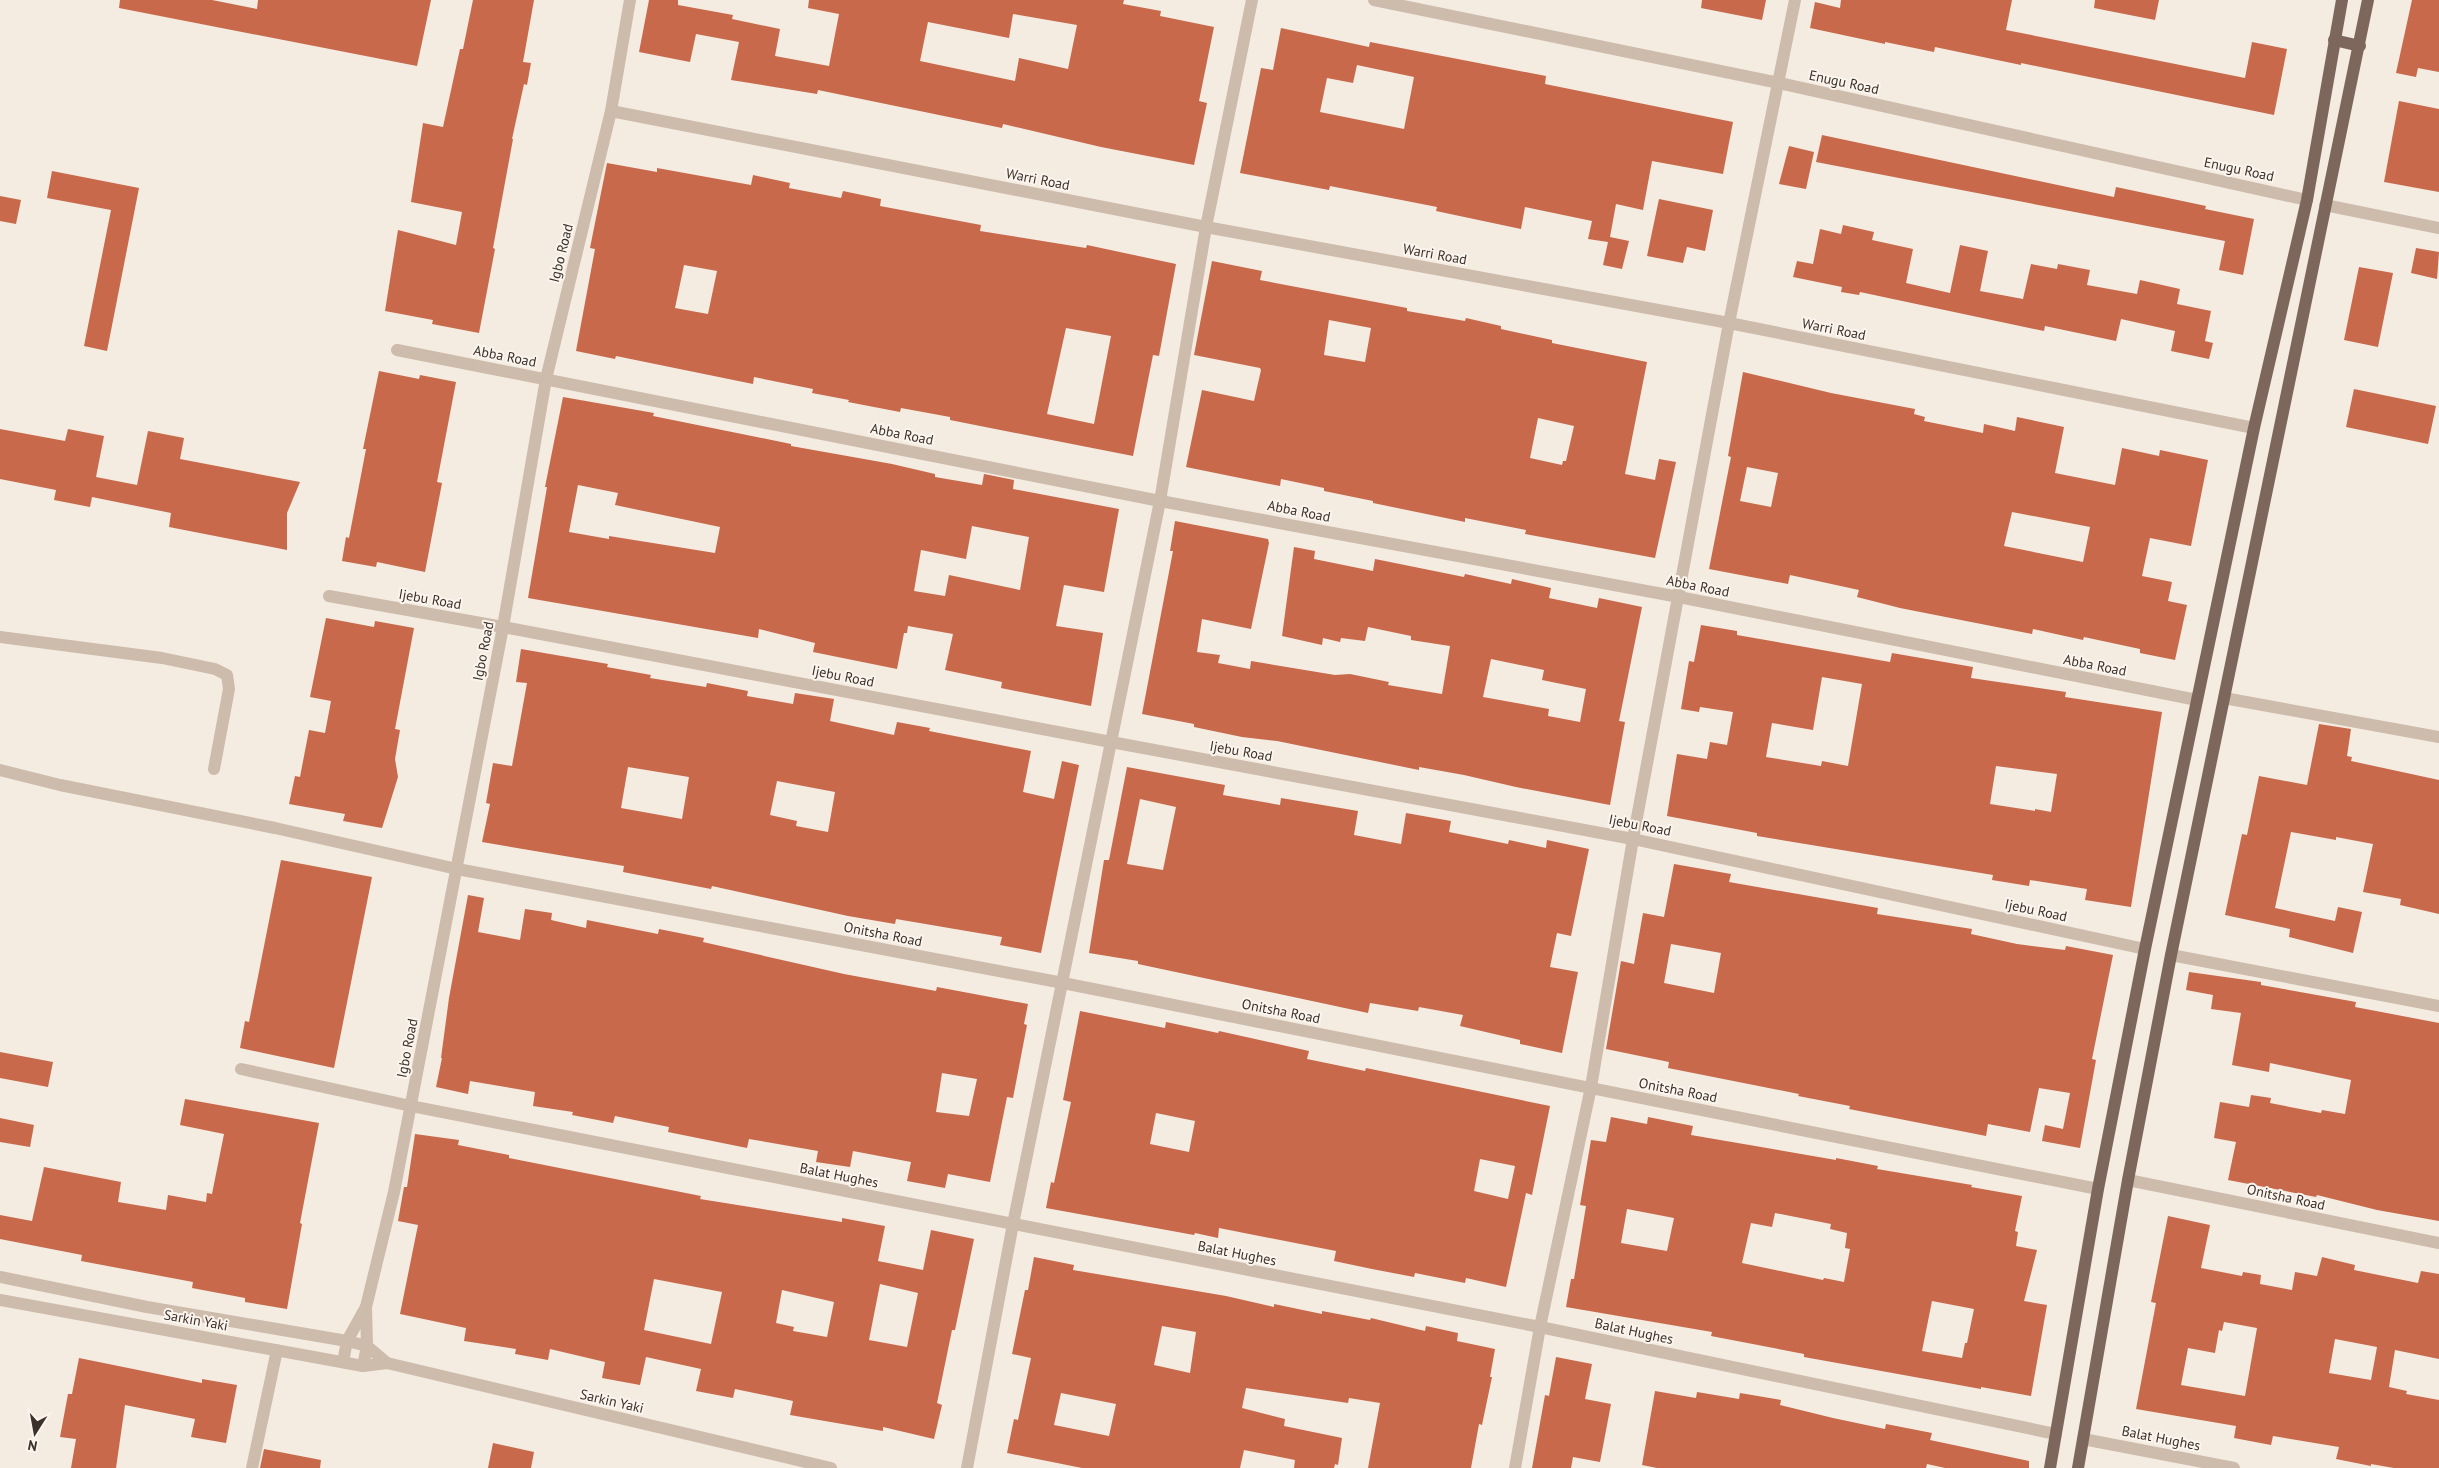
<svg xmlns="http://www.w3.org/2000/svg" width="2439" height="1468" font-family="'PT Sans',sans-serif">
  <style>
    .building { fill: #c8694b; fill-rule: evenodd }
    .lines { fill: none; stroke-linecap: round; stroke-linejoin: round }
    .minor { stroke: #cdbbac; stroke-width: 12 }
    .major { stroke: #7d675c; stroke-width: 12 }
    .labels { text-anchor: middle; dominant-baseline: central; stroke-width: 4; stroke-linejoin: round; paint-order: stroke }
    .street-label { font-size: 14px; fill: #3b302b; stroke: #fbf5ee }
  </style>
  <rect width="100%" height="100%" fill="#f4ebe1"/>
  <g class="building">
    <polygon points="120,0 212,0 257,9 258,0 431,0 417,66 119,8"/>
    <polygon points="473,0 534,0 523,62 531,63 527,85 524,84 512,139 513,139 493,248 495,249 479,333 432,324 433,320 385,311 398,230 456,245 462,212 411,202 423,123 443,127 460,49 463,49"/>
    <path d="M 649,0 L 678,0 L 678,5 L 733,15 L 732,19 L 780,29 L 775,56 L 829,66 L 839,14 L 808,8 L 809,0 L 1124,0 L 1123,4 L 1161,11 L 1160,16 L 1214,27 L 1199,101 L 1207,103 L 1194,165 L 1101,147 L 1003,124 L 1002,128 L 818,90 L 817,94 L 731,80 L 739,42 L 696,34 L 690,62 L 639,52 ZM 1013,14 L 1077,25 L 1068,69 L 1019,58 L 1015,81 L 920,61 L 928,22 L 1009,38 Z"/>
    <polygon points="1702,0 1766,0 1762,20 1701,8"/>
    <polygon points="1841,0 2012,0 2006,30 2245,78 2252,42 2287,49 2274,115 2021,63 2021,65 1935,47 1934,52 1885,42 1885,44 1810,28 1815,2 1840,8"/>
    <polygon points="2095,0 2159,0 2155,20 2094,8"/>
    <polygon points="2412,0 2439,0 2439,72 2418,68 2416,77 2396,73"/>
    <path d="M 1281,28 L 1369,47 L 1370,42 L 1546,76 L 1545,84 L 1733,122 L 1723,174 L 1652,161 L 1643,210 L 1616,204 L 1610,237 L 1629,241 L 1622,269 L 1603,265 L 1608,242 L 1588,239 L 1592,221 L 1525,207 L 1521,229 L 1436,211 L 1437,207 L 1330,186 L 1329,190 L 1240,173 L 1261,68 L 1273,70 ZM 1357,65 L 1414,77 L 1404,129 L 1320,112 L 1327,78 L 1353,83 Z"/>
    <polygon points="2399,101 2439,109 2439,192 2384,182"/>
    <polygon points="1822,135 2114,197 2116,187 2206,206 2205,209 2254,219 2243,275 2219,270 2225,241 1816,162"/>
    <polygon points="1789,146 1814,152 1806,189 1779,184"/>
    <path d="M 607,163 L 657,172 L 657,168 L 751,185 L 753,175 L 790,183 L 789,188 L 841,198 L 843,191 L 881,199 L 880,206 L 981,225 L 980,231 L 1086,248 L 1087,245 L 1176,264 L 1159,356 L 1153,355 L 1133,456 L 950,420 L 950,417 L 901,408 L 900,412 L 848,402 L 849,400 L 812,393 L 813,389 L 754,377 L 753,384 L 616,356 L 615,359 L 576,351 L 595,249 L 590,248 ZM 684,265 L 717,271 L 708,314 L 675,308 ZM 1066,328 L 1111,336 L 1094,424 L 1047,414 Z"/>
    <polygon points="52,171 139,188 107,351 84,346 111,210 47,198"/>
    <polygon points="0,196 21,200 16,224 0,221"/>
    <polygon points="1659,199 1713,210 1705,251 1687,247 1683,263 1647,256"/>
    <polygon points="1843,225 1874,232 1872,240 1913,249 1906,283 1950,293 1960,245 1988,251 1980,291 2023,299 2031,264 2057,269 2058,264 2090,270 2087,285 2137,294 2140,280 2180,289 2177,304 2211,311 2205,341 2213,343 2209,359 2171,351 2175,331 2121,319 2116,341 2045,326 2044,331 1860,292 1859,295 1841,292 1842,287 1793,277 1797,261 1813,264 1820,229 1841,234"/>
    <polygon points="2416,248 2439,252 2437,279 2411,273"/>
    <path d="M 1212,261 L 1262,271 L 1260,280 L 1407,308 L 1407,311 L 1465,321 L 1466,318 L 1501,326 L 1501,329 L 1552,340 L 1552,343 L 1647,362 L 1625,474 L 1655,480 L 1659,459 L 1676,462 L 1655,558 L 1525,534 L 1526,530 L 1465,518 L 1465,522 L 1373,503 L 1373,501 L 1324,491 L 1324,488 L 1281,479 L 1280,486 L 1186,467 L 1202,390 L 1254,401 L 1261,370 L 1260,368 L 1194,355 ZM 1329,320 L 1371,328 L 1365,362 L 1324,355 ZM 1538,418 L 1574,426 L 1566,461 L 1563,461 L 1562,465 L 1530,458 Z"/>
    <polygon points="2359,267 2393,273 2378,347 2344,340"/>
    <polygon points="379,371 419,379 420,375 456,382 437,482 442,483 425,572 377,562 376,567 342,561 346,537 349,538 366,449 363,449"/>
    <path d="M 1743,372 L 1831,393 L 1915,409 L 1914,414 L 1925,417 L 1924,421 L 1983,433 L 1984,424 L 2015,431 L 2017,417 L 2064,427 L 2055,473 L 2115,485 L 2122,448 L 2159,456 L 2160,450 L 2208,460 L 2191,546 L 2150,538 L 2142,576 L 2172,582 L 2168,601 L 2187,605 L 2175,660 L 2140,653 L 2140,649 L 2084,637 L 2083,640 L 2033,629 L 2032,634 L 1900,608 L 1857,597 L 1859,590 L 1790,575 L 1788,584 L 1709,569 L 1731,457 L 1728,456 ZM 1747,467 L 1778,473 L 1771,507 L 1740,501 ZM 2012,512 L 2090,527 L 2083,562 L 2004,546 Z"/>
    <polygon points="2354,389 2436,406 2428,444 2346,427"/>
    <path d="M 563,397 L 654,413 L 653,416 L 791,444 L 791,446 L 892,464 L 935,474 L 935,477 L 982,485 L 984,474 L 1014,480 L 1013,489 L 1119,509 L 1104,592 L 1064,585 L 1056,626 L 1103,633 L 1091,706 L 1001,688 L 1002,682 L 945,670 L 953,634 L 908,626 L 907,633 L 904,633 L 897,669 L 813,652 L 815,643 L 759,629 L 758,638 L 528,598 L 547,487 L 545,487 ZM 578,485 L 618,493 L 615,505 L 720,527 L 715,553 L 609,536 L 609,539 L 569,532 ZM 972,526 L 1029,537 L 1020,590 L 949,575 L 945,596 L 914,591 L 921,550 L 966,559 Z"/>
    <polygon points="0,429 65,441 68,429 104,436 96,477 137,485 148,431 184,438 180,459 300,482 287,513 287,550 169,527 171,513 92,497 90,507 54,500 56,490 0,479"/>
    <path d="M 1175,521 L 1268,539 L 1269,543 L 1251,629 L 1202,619 L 1197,652 L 1220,655 L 1218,663 L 1250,669 L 1251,661 L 1335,675 L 1350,674 L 1389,682 L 1388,685 L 1442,694 L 1450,646 L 1411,640 L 1411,636 L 1368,627 L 1365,641 L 1341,638 L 1340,642 L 1323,638 L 1322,645 L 1282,636 L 1294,547 L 1315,551 L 1314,559 L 1373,571 L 1375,559 L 1464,577 L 1465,574 L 1511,584 L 1512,579 L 1551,588 L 1549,598 L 1597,608 L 1599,598 L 1642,607 L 1619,721 L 1625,722 L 1610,805 L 1516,787 L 1464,775 L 1419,767 L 1419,770 L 1277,741 L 1242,737 L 1194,727 L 1194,724 L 1142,714 L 1173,551 L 1170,551 ZM 1491,659 L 1544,670 L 1542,680 L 1586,689 L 1580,722 L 1548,716 L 1549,709 L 1483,697 Z"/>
    <polygon points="326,618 374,627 375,621 414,628 395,729 400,730 395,759 398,777 382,828 343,821 345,814 289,804 295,776 300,777 309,730 325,733 331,701 310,697"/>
    <path d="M 1701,625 L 1737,631 L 1737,635 L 1890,662 L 1892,653 L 1973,667 L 1971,678 L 2066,692 L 2065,697 L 2162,712 L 2131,907 L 2085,900 L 2087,889 L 2030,880 L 2029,886 L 1992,880 L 1993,875 L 1757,836 L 1757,833 L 1667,816 L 1677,754 L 1707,759 L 1710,742 L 1727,745 L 1733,712 L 1700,707 L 1699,712 L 1681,709 L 1689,661 L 1694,662 ZM 1822,677 L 1862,684 L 1848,766 L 1822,761 L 1821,766 L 1766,757 L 1772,723 L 1813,730 ZM 1996,766 L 2057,774 L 2051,812 L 2035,809 L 2035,811 L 1990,804 Z"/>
    <path d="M 521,649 L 608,664 L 607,667 L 651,675 L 650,678 L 706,687 L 707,683 L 748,691 L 747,696 L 793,704 L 795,693 L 834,699 L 830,721 L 894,735 L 897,722 L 930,728 L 929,731 L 1031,751 L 1023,792 L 1054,799 L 1062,761 L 1079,765 L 1041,953 L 1000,945 L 1002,937 L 896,919 L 895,924 L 848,916 L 712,886 L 711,889 L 623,872 L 624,866 L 482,842 L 490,804 L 486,803 L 493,763 L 512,766 L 527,683 L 516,682 ZM 628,767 L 689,777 L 682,819 L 621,808 ZM 777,781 L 835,792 L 828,832 L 796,826 L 797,821 L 770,815 Z"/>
    <polygon points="2319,724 2351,729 2347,756 2352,757 2351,761 2439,780 2439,914 2400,905 2401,899 2363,892 2373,844 2336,837 2336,840 2291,832 2275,908 2335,921 2338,907 2362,912 2353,953 2289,937 2290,929 2225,915 2242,834 2247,835 2259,776 2307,785"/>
    <path d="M 1127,767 L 1225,785 L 1223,795 L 1280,805 L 1281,798 L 1358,811 L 1354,835 L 1401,844 L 1406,813 L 1451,821 L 1449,832 L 1508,844 L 1509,840 L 1546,848 L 1547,840 L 1589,849 L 1571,936 L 1557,933 L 1550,967 L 1578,972 L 1562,1053 L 1520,1044 L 1520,1040 L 1460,1026 L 1463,1015 L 1419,1007 L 1418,1011 L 1370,1003 L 1368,1013 L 1138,964 L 1138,961 L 1089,953 L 1104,860 L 1109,860 ZM 1140,799 L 1176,807 L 1163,870 L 1127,864 Z"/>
    <polygon points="281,860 372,877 334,1068 240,1048 245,1021 249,1022"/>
    <path d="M 1674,864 L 1731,874 L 1729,882 L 1878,908 L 1877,914 L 1972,929 L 1971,934 L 2017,944 L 2065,950 L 2066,946 L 2113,955 L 2092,1059 L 2096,1060 L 2080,1148 L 2042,1141 L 2045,1125 L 2063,1129 L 2070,1093 L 2039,1088 L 2030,1132 L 1988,1124 L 1986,1136 L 1849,1109 L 1850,1106 L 1798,1096 L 1799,1094 L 1668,1068 L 1669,1062 L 1606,1049 L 1621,961 L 1634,964 L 1643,913 L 1664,917 ZM 1671,944 L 1721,953 L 1714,993 L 1664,983 Z"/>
    <path d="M 468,895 L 484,898 L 478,932 L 520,940 L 525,909 L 552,913 L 551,920 L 586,928 L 587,920 L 658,934 L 659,929 L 704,938 L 703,942 L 844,974 L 936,991 L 937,987 L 1028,1004 L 1024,1024 L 1027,1025 L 1013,1098 L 1007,1097 L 990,1182 L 948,1174 L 945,1188 L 907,1181 L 911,1162 L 853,1151 L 850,1167 L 816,1162 L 818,1151 L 749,1139 L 747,1148 L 668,1132 L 669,1127 L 615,1116 L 613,1123 L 572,1115 L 573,1112 L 533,1106 L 535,1092 L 470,1081 L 468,1094 L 436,1087 L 442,1058 L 441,1058 L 449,998 ZM 942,1073 L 977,1079 L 969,1116 L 936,1112 Z"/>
    <polygon points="2189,972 2261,982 2261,985 2356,1002 2355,1007 2439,1023 2439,1221 2377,1210 2317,1195 2316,1197 2228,1180 2236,1142 2214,1138 2220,1102 2249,1107 2251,1095 2271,1098 2270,1103 2321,1113 2322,1110 2345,1114 2351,1080 2270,1063 2269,1072 2232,1065 2241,1013 2211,1009 2213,995 2186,990"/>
    <path d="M 1080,1011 L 1165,1028 L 1166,1022 L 1218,1033 L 1219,1031 L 1309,1051 L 1307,1059 L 1365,1071 L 1366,1068 L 1550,1106 L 1532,1195 L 1526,1193 L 1506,1287 L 1466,1278 L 1465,1283 L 1415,1273 L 1414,1277 L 1372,1269 L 1334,1261 L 1336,1251 L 1219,1228 L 1218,1238 L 1195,1233 L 1194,1235 L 1046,1208 L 1051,1182 L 1054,1183 L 1071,1102 L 1063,1100 ZM 1156,1113 L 1195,1121 L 1189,1152 L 1150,1144 ZM 1480,1159 L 1515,1166 L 1508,1199 L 1474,1191 Z"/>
    <polygon points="0,1052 53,1062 48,1087 0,1078"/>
    <polygon points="185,1099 319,1123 300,1223 302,1224 287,1309 245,1302 245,1298 192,1288 193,1282 81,1261 82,1255 0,1239 0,1215 32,1221 44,1167 121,1182 118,1202 166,1210 168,1195 206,1202 207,1193 212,1194 224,1134 180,1125"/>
    <path d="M 1611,1117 L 1647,1124 L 1648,1117 L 1693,1126 L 1691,1135 L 1836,1160 L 1836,1158 L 1878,1166 L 1877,1169 L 1972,1185 L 1971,1187 L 2022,1196 L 2015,1231 L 2018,1232 L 2016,1246 L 2037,1250 L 2024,1301 L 2047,1305 L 2031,1396 L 1981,1387 L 1981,1389 L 1804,1357 L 1804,1354 L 1711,1336 L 1712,1332 L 1566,1307 L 1571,1279 L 1574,1279 L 1586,1206 L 1580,1205 L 1591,1140 L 1606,1142 ZM 1627,1209 L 1674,1218 L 1667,1251 L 1621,1243 ZM 1775,1213 L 1831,1224 L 1830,1229 L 1847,1233 L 1845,1248 L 1850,1249 L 1844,1282 L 1824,1278 L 1823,1280 L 1742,1263 L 1751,1223 L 1772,1227 ZM 1932,1301 L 1974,1309 L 1967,1343 L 1965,1343 L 1962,1358 L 1922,1351 Z"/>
    <polygon points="0,1118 34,1125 30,1147 0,1142"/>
    <path d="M 415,1134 L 459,1140 L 458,1145 L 509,1155 L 509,1158 L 701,1196 L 700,1199 L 842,1222 L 842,1218 L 885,1226 L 878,1261 L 923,1270 L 931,1230 L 974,1239 L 955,1330 L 952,1330 L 937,1403 L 942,1405 L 934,1439 L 883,1427 L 883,1431 L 790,1415 L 793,1401 L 735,1389 L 733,1398 L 696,1391 L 701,1369 L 646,1357 L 640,1385 L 602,1378 L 605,1362 L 550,1349 L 548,1360 L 515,1354 L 516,1349 L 464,1341 L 466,1328 L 400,1314 L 418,1225 L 398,1221 L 404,1187 L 407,1187 ZM 654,1279 L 722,1292 L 711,1344 L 644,1330 ZM 880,1284 L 918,1293 L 907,1347 L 869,1340 ZM 782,1290 L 834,1302 L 827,1337 L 793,1331 L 794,1327 L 776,1323 Z"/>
    <path d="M 2168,1216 L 2210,1225 L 2201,1268 L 2242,1276 L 2243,1272 L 2261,1275 L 2260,1284 L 2292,1290 L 2295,1272 L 2317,1276 L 2322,1257 L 2355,1265 L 2354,1270 L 2418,1283 L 2421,1271 L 2439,1274 L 2439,1359 L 2395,1350 L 2389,1387 L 2407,1391 L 2406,1394 L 2439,1400 L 2439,1468 L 2394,1468 L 2371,1464 L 2371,1466 L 2336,1459 L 2339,1447 L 2273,1436 L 2271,1445 L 2234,1438 L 2236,1426 L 2136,1409 L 2156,1303 L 2151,1302 ZM 2224,1322 L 2257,1328 L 2245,1396 L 2181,1385 L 2188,1348 L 2215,1353 L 2219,1330 L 2222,1331 ZM 2335,1339 L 2377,1347 L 2371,1380 L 2329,1373 Z"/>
    <path d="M 1034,1257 L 1074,1265 L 1073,1270 L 1226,1296 L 1274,1307 L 1274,1304 L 1322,1314 L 1322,1311 L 1370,1320 L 1371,1318 L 1425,1331 L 1426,1326 L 1458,1333 L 1457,1341 L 1495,1349 L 1490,1377 L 1492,1377 L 1482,1425 L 1479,1424 L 1471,1468 L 1368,1468 L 1380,1403 L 1349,1398 L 1348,1403 L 1246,1388 L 1242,1408 L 1285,1419 L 1284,1426 L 1342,1438 L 1338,1465 L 1335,1464 L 1334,1468 L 1294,1468 L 1295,1460 L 1244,1450 L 1240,1468 L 1082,1468 L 1007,1453 L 1014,1419 L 1018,1420 L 1031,1358 L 1012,1354 L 1025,1290 L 1028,1290 ZM 1162,1326 L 1196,1332 L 1190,1373 L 1154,1365 ZM 1061,1393 L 1116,1404 L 1109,1436 L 1054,1425 Z"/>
    <polygon points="1556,1357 1592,1364 1585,1399 1611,1404 1600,1462 1573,1457 1571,1468 1532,1468 1545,1395 1549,1396"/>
    <polygon points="79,1358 202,1383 202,1379 237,1385 226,1443 191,1437 195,1419 125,1405 116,1468 71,1468 76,1439 60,1437 68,1394 72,1394"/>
    <polygon points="1655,1391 1696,1398 1697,1392 1739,1399 1740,1393 1781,1400 1780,1405 1833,1418 1885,1429 1886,1424 1932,1433 1930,1440 2029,1461 2029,1468 1945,1468 1927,1464 1926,1468 1657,1468 1642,1465"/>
    <polygon points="493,1443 534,1452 531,1468 488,1468"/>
    <polygon points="264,1449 321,1460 320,1468 260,1468"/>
  </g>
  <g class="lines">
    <g class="minor">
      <polyline points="1374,0 1779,83 2307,200"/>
      <polyline points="611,111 1206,227 1729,323 2254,428"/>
      <polyline points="2325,205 2439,228"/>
      <polyline points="397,350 1160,501 1679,597 2197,700"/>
      <polyline points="329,596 503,627 1111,742 1633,839 2145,949"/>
      <polyline points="0,637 162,658 215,669 227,675 229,689 214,769"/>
      <polyline points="2224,698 2439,737"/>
      <polyline points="0,770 60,785 275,828 457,869 1063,983 2098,1189"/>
      <polyline points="2171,955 2439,1006"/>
      <polyline points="241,1069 411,1106 1540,1327 2056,1434"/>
      <polyline points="2128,1180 2439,1243"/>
      <polyline points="0,1277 147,1307 347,1341 367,1346 387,1363"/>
      <polyline points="0,1300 363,1366 387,1363 831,1468"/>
      <polyline points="343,1362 347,1341 366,1307"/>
      <polyline points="363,1366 367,1346 366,1307 394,1192 405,1135 503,627 546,379 611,111 630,0"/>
      <polyline points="2083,1439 2234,1468"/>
      <polyline points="252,1468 277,1350"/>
      <polyline points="967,1468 1013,1224 1160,501 1206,227 1252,0"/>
      <polyline points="1515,1468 1540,1327 1591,1087 1633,839 1729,323 1795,0"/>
    </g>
    <g class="major">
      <polyline points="2334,40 2360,46"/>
      <polyline points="2050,1468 2098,1189 2145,949 2254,428 2307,200 2342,0"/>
      <polyline points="2078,1468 2128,1180 2171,955 2368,0"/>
    </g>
  </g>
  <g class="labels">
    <g class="street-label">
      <text transform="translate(1844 82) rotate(12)">Enugu Road</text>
      <text transform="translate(2239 169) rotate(12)">Enugu Road</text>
      <text transform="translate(1038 179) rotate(11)">Warri Road</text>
      <text transform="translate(561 253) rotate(-76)">Igbo Road</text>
      <text transform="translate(1435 254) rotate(10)">Warri Road</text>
      <text transform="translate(1834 329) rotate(11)">Warri Road</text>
      <text transform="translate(505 356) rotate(11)">Abba Road</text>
      <text transform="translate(902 434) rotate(11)">Abba Road</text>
      <text transform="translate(1299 511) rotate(11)">Abba Road</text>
      <text transform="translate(1698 586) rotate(11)">Abba Road</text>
      <text transform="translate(430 599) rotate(10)">Ijebu Road</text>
      <text transform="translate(483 651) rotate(-79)">Igbo Road</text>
      <text transform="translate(2095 665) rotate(11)">Abba Road</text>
      <text transform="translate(843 676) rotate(11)">Ijebu Road</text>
      <text transform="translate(1241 751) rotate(10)">Ijebu Road</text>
      <text transform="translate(1640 825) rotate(11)">Ijebu Road</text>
      <text transform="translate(2036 910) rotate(12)">Ijebu Road</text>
      <text transform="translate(883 934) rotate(11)">Onitsha Road</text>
      <text transform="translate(1281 1011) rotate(11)">Onitsha Road</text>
      <text transform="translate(407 1048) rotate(-79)">Igbo Road</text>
      <text transform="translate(1678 1090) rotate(11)">Onitsha Road</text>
      <text transform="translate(839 1175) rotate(11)">Balat Hughes</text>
      <text transform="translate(2286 1197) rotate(12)">Onitsha Road</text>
      <text transform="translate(1237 1253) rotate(11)">Balat Hughes</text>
      <text transform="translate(196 1320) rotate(10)">Sarkin Yaki</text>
      <text transform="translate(1634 1331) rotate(12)">Balat Hughes</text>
      <text transform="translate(612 1401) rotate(13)">Sarkin Yaki</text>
      <text transform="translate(2161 1438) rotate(11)">Balat Hughes</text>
    </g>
  </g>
  <g transform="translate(35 1433) rotate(191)" stroke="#fbf5ee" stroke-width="4" paint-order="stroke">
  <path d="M0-4L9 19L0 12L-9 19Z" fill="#3b302b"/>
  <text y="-8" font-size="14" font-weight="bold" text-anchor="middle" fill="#3b302b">N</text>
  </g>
</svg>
